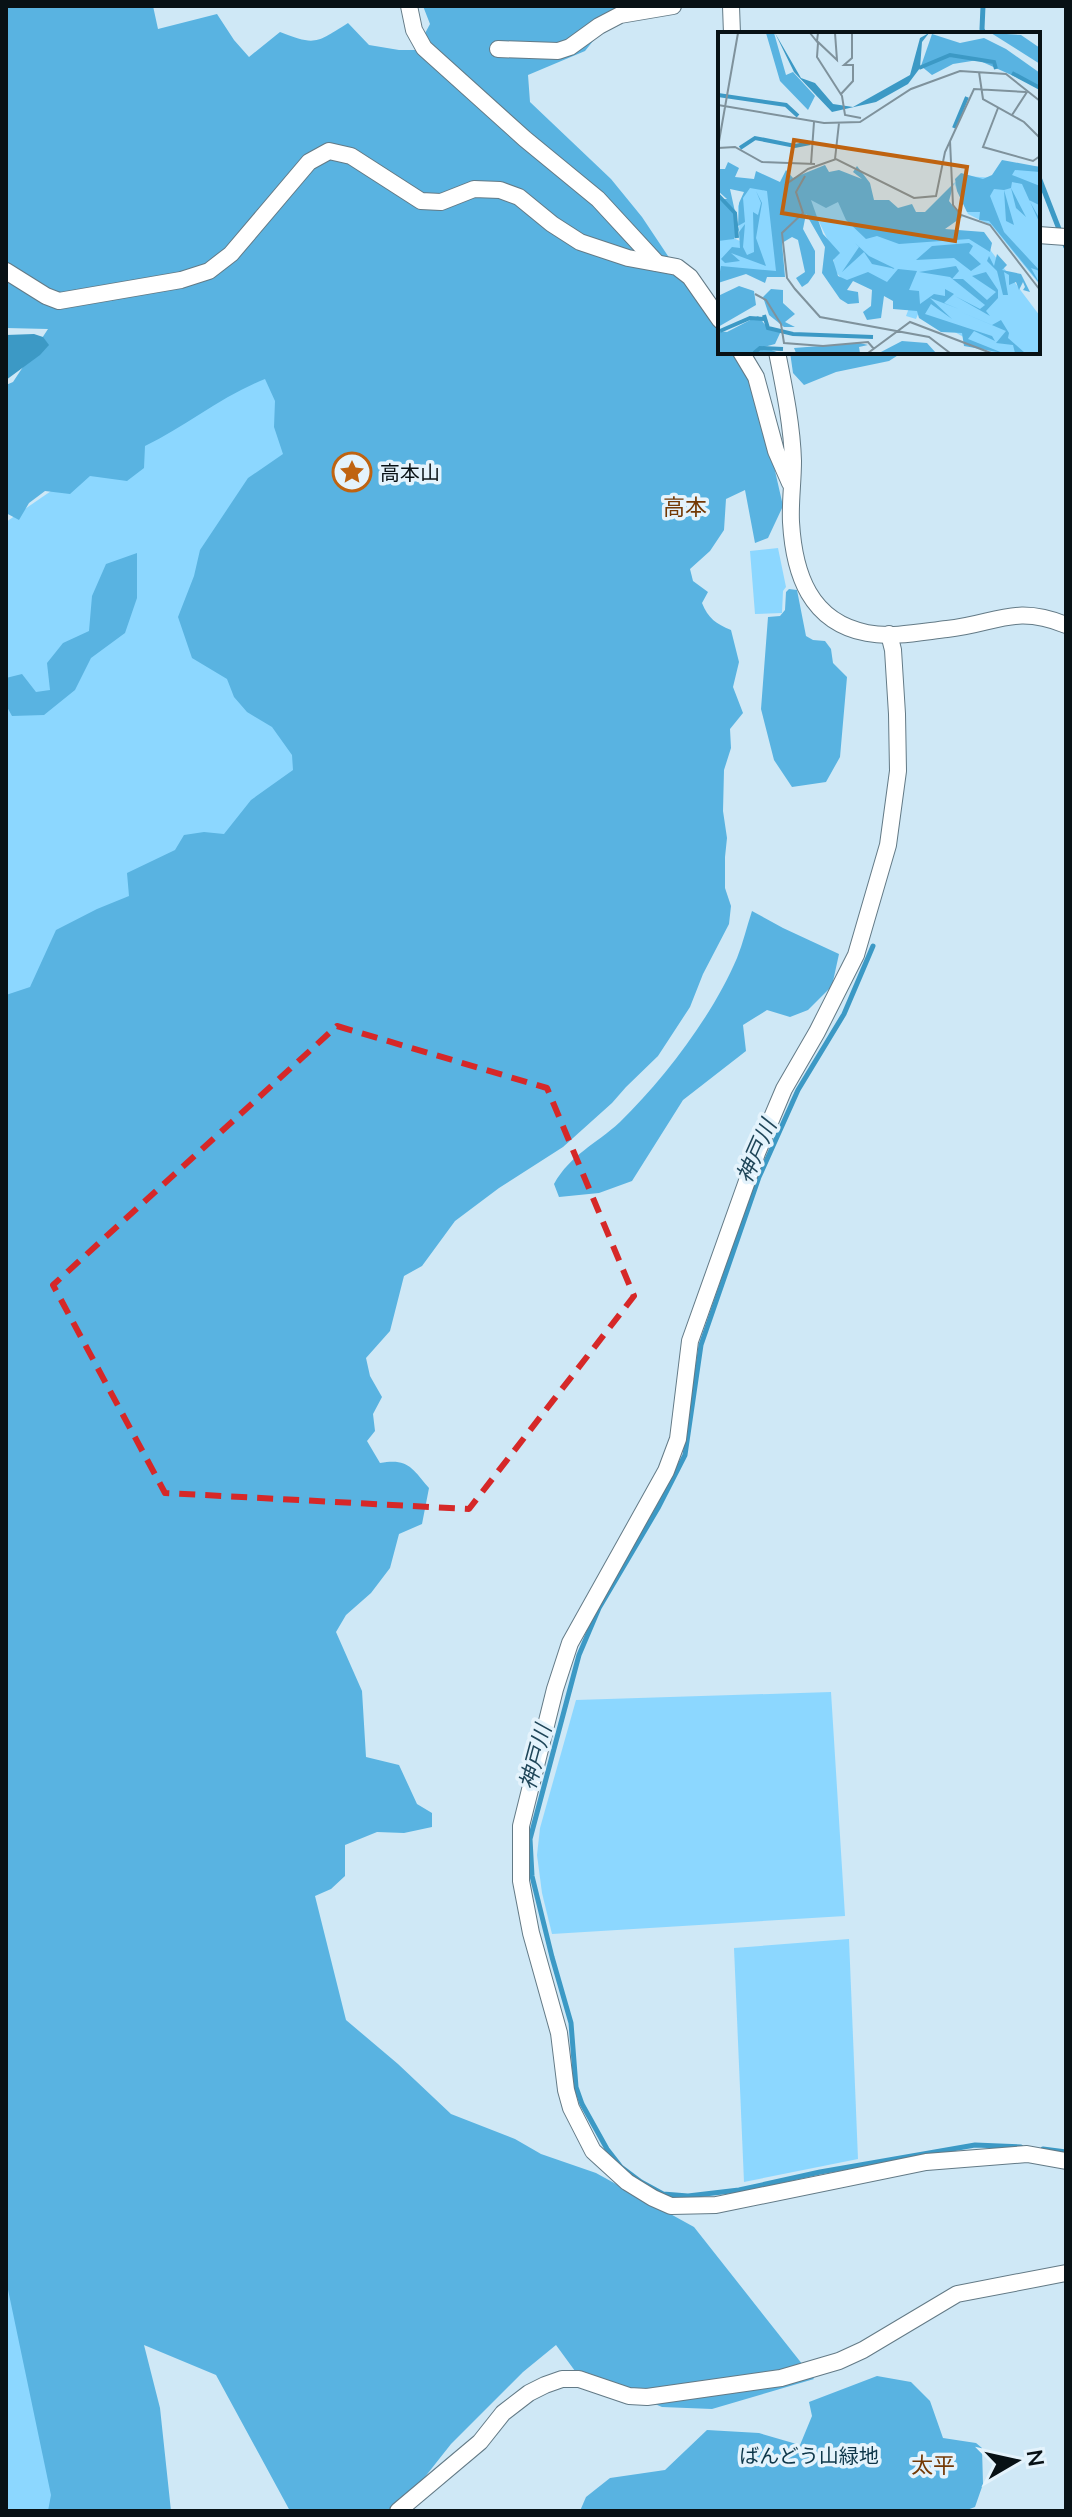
<svg xmlns="http://www.w3.org/2000/svg" width="1072" height="2517" font-family="Mulish,'Noto Sans JP',sans-serif">
  <style>
    .green { fill: #8cd7ff }
    .forest { fill: #59b3e1 }
    .water { fill: #3c99c5 }
    .lines { fill: none; stroke-linecap: round; stroke-linejoin: round }
    .stream { stroke: #3c99c5; stroke-width: 5 }
    .street-casing { stroke: #637a86; stroke-width: 18 }
    .street { stroke: #fff; stroke-width: 16 }
    .marked { fill: none; stroke: #d62828; stroke-width: 6; stroke-dasharray: 16 10; stroke-linejoin: round }
    .labels { text-anchor: middle; dominant-baseline: central; stroke-width: 7; stroke-linejoin: round; paint-order: stroke }
    .poi-label { font-size: 20px; fill: #081115; stroke: #e4f3fc; text-anchor: start }
    .park-label { font-size: 20px; fill: #0d3649; stroke: #e4f3fc }
    .neighbourhood-label { font-size: 22px; fill: #733905; stroke: #e4f3fc }
    .water-label { font-size: 22px; font-style: italic; fill: #1f4659; stroke: #e4f3fc }
    .inset-river { fill: none; stroke: #3c99c5; stroke-width: 4 }
    .inset-road { fill: none; stroke: #7f929c; stroke-width: 2 }
    .view { fill: #bf6310; fill-opacity: 0.15; stroke: #bf6310; stroke-width: 4 }
    .inset-edge { fill: none; stroke: #081115; stroke-width: 4 }
  </style>
  <rect width="100%" height="100%" fill="#cfe8f6"/>
  <g class="green">
    <polygon points="243,359 320,415 336,754 6,1043 6,522"/>
    <polygon points="778,548 786,587 783,591 782,613 755,614 750,551"/>
    <polygon points="831,1692 845,1916 552,1934 542,1893 537,1855 540,1828 576,1700"/>
    <polygon points="849,1939 858,2159 744,2182 734,1948"/>
    <polygon points="6,2213 71,2511 6,2511"/>
  </g>
  <g class="forest">
    <path d="M 6,6 L 153,6 L 158,29 L 217,14 L 234,40 L 249,57 L 280,32 C 316,46 316,43 348,23 L 369,45 L 399,50 L 416,50 L 430,24 L 423,6 L 621,6 L 585,51 L 528,75 L 530,102 L 611,179 L 642,217 L 720,334 L 720,352 L 733,352 L 752,379 L 761,409 L 783,506 L 768,538 L 755,543 L 745,490 L 726,499 L 724,530 L 710,551 L 690,569 L 693,581 L 708,592 L 702,603 C 708,618 716,624 731,630 L 739,662 L 733,687 L 743,713 L 730,729 L 731,748 L 724,770 L 723,811 L 727,838 L 725,857 L 725,888 L 731,906 L 729,924 L 703,974 L 690,1007 L 658,1056 L 626,1087 L 612,1103 L 563,1147 L 499,1188 L 455,1221 L 422,1266 L 404,1276 L 390,1331 L 366,1358 L 370,1376 L 382,1397 L 373,1414 L 375,1431 L 367,1441 L 380,1463 C 408,1458 412,1468 429,1488 L 422,1524 L 399,1534 L 390,1568 L 371,1593 L 346,1615 L 336,1632 L 362,1691 L 366,1757 L 399,1765 L 417,1804 L 432,1813 L 432,1827 L 404,1833 L 377,1832 L 345,1845 L 345,1876 L 331,1889 L 315,1896 L 346,2020 L 398,2064 L 451,2114 L 515,2139 L 541,2154 L 596,2173 L 694,2227 L 814,2379 L 712,2409 L 662,2407 L 575,2371 L 556,2345 L 523,2372 L 451,2444 L 398,2511 L 290,2511 L 216,2375 L 144,2345 L 160,2408 L 171,2511 L 48,2511 L 51,2495 L 6,2280 L 6,995 L 30,987 L 56,930 L 97,909 L 129,896 L 127,873 L 175,850 L 184,835 L 204,832 L 224,834 L 251,800 L 293,770 L 292,755 L 272,727 L 247,712 L 234,697 L 227,679 L 192,658 L 178,617 L 194,576 L 200,550 L 248,478 L 283,454 L 274,427 L 275,401 L 265,379 C 222,396 186,426 145,446 L 144,468 L 127,481 L 90,476 L 70,494 L 45,491 L 29,503 L 19,520 L 6,513 L 6,385 L 13,382 L 48,329 L 6,328 Z"/>
    <polygon points="790,352 903,352 889,361 836,372 804,385 793,373"/>
    <polygon points="137,553 137,598 125,633 91,658 75,690 44,715 12,716 6,705 6,678 22,674 36,692 50,690 47,663 63,643 89,631 92,596 106,564"/>
    <polygon points="789,589 797,590 806,636 813,640 825,641 831,649 833,663 847,677 840,757 826,782 792,787 774,760 761,709 768,617 780,616 785,610 786,592"/>
    <path d="M 752,911 L 783,928 L 839,954 L 832,986 L 808,1010 L 790,1017 L 767,1010 L 743,1025 L 746,1051 L 683,1100 L 632,1181 L 599,1193 L 559,1197 L 554,1184 C 571,1154 595,1145 620,1122 C 664,1079 713,1015 737,958 C 743,943 747,926 752,911 Z"/>
    <polygon points="877,2376 911,2382 930,2401 943,2438 976,2443 982,2448 983,2484 975,2507 964,2511 580,2511 586,2497 610,2478 665,2470 707,2430 759,2433 800,2445 812,2416 809,2402"/>
  </g>
  <polygon class="water" points="34,334 43,337 49,345 40,355 6,380 6,335"/>
  <g class="lines">
    <g class="stream">
      <polyline points="983,6 982,29 984,34"/>
      <polyline points="1038,175 1066,247"/>
      <polyline points="873,946 844,1014 798,1090 759,1177 701,1345 685,1455 658,1508 599,1608 579,1655 530,1839 532,1876 552,1957 571,2023 576,2087 582,2104 607,2149 621,2167 641,2182 663,2194 688,2196 739,2190 820,2172 975,2145 1021,2147"/>
      <polyline points="1043,2149 1066,2152"/>
    </g>
    <g class="street-casing">
      <g id="street">
        <polyline points="409,6 414,30 424,48 525,139 598,199 657,263"/>
        <polyline points="731,6 732,34"/>
        <polyline points="498,49 558,51 570,47 599,26 620,15 673,6"/>
        <polyline points="1038,235 1066,237"/>
        <polyline points="6,271 46,296 59,301 181,280 209,271 231,254 309,162 329,151 351,156 421,201 441,202 474,189 500,190 519,197 552,224 580,242 628,258 677,267 690,277 720,320"/>
        <polyline points="741,352 756,377 776,451 790,483"/>
        <path d="M 777,352 C 784,387 792,425 793,461 C 793,482 790,502 791,522 C 794,574 810,622 867,633 C 892,638 921,632 947,629 C 996,624 1014,604 1066,625"/>
        <polyline points="889,634 893,650 897,714 898,771 888,845 856,955 817,1032 784,1089 757,1153 690,1341 678,1439 666,1471 570,1643 555,1689 521,1826 521,1881 531,1933 559,2033 566,2090 571,2108 593,2151 627,2182 653,2198 671,2206 716,2205 926,2162 1027,2154 1066,2161"/>
        <polyline points="398,2511 480,2442 503,2413 529,2393 545,2385 562,2379 579,2379 629,2396 647,2397 781,2378 839,2361 863,2350 957,2294 1066,2273"/>
      </g>
    </g>
    <use href="#street" class="street"/>
  </g>
  <path class="marked" d="M 337,1026 L 547,1088 L 634,1296 L 469,1509 L 165,1493 L 53,1285 Z"/>
  <defs>
    <g id="sight-ring" transform="scale(2)"><circle r="9.5" fill="#e4f3fc" stroke="#bf6310" stroke-width="1.5"/><path d="M0-6L1.8-2.2L6-1.7L2.9 1.2L3.7 5.4L0 3.3L-3.7 5.4L-2.9 1.2L-6-1.7L-1.8-2.2Z" fill="#bf6310"/></g>
  </defs>
  <g fill-rule="evenodd">
    <use href="#sight-ring" x="352" y="472"/>
  </g>
  <g class="labels">
    <g class="poi-label">
      <text x="380" y="472">高本山</text>
    </g>
    <g class="park-label">
      <text x="809" y="2455">ばんどう山緑地</text>
    </g>
    <g class="neighbourhood-label">
      <text x="685" y="507">高本</text>
      <text x="933" y="2465">太平</text>
    </g>
    <g class="water-label">
      <text transform="translate(756 1151) rotate(-66)">神戸川</text>
      <text transform="translate(535 1757) rotate(-75)">神戸川</text>
    </g>
  </g>
  <g transform="translate(718 32)">
    <rect width="322" height="322" fill="#cfe8f6"/>
    <path d="M 285,130 L 322,135 L 322,253 L 274,194 L 250,182 L 236,151 L 247,144 L 277,146 ZM 32,153 L 50,155 L 61,241 L 0,241 L 0,199 L 22,209 L 20,174 ZM 96,164 L 119,167 L 136,193 L 261,203 L 322,284 L 322,321 L 274,321 L 201,280 L 198,287 L 188,284 L 191,276 L 202,279 L 169,251 L 125,248 L 115,237 L 116,221 L 91,169 Z" fill="#8cd7ff"/>
    <path d="M 48,1 L 56,1 L 68,43 L 75,40 L 97,64 L 90,78 L 62,49 ZM 273,1 L 303,3 L 322,16 L 322,32 ZM 214,2 L 242,11 L 266,6 L 288,17 L 322,41 L 322,56 L 260,28 L 235,32 L 214,43 L 203,34 ZM 284,128 L 322,135 L 322,140 L 297,138 L 294,143 L 322,154 L 321,173 L 311,168 L 320,184 L 322,192 L 304,152 L 294,150 L 293,156 L 308,185 L 298,176 L 293,156 L 286,158 L 296,193 L 288,189 L 286,158 L 276,157 L 272,164 L 286,200 L 322,239 L 313,236 L 322,252 L 271,189 L 261,188 L 262,180 L 249,180 L 239,159 L 237,147 L 243,141 L 265,147 L 274,143 ZM 10,130 L 21,136 L 17,145 L 36,147 L 38,139 L 62,150 L 68,138 L 75,146 L 107,133 L 111,140 L 121,138 L 144,147 L 135,140 L 139,134 L 152,151 L 156,168 L 171,168 L 180,176 L 194,172 L 198,180 L 207,180 L 236,151 L 231,169 L 244,185 L 227,197 L 266,200 L 274,211 L 272,220 L 251,207 L 181,212 L 159,204 L 148,207 L 128,188 L 120,170 L 108,176 L 93,168 L 105,202 L 122,221 L 115,228 L 120,244 L 129,248 L 150,240 L 169,250 L 180,237 L 199,239 L 191,258 L 201,259 L 202,272 L 216,262 L 227,264 L 227,257 L 236,262 L 226,271 L 241,277 L 212,266 L 234,287 L 213,272 L 207,282 L 274,304 L 277,309 L 256,299 L 250,307 L 285,321 L 246,314 L 244,301 L 223,300 L 201,286 L 199,279 L 175,277 L 175,269 L 166,264 L 163,286 L 149,288 L 145,280 L 153,274 L 154,258 L 135,249 L 129,258 L 140,260 L 141,271 L 130,272 L 122,267 L 104,241 L 107,215 L 88,182 L 85,197 L 97,219 L 97,241 L 90,251 L 84,255 L 78,246 L 87,240 L 80,208 L 74,205 L 64,211 L 67,245 L 49,245 L 47,251 L 28,242 L 0,251 L 3,234 L 58,239 L 49,159 L 32,156 L 25,166 L 27,190 L 20,194 L 21,171 L 26,160 L 12,157 L 21,198 L 16,207 L 0,209 L 0,167 L 9,167 L 0,159 L 0,137 L 7,137 ZM 38,159 L 44,171 L 38,206 L 48,234 L 13,221 L 22,229 L 7,231 L 3,227 L 14,215 L 22,216 L 21,200 L 27,192 L 25,215 L 29,223 L 36,220 L 35,180 L 40,183 L 43,171 ZM 137,211 L 151,224 L 178,237 L 154,232 L 146,220 L 124,240 L 141,215 ZM 251,211 L 255,214 L 251,221 L 263,232 L 253,239 L 236,226 L 198,228 L 214,214 ZM 279,222 L 289,233 L 284,238 L 303,242 L 312,260 L 305,258 L 307,255 L 305,250 L 301,258 L 298,250 L 291,253 L 291,243 L 286,240 L 290,263 L 285,263 L 279,239 L 269,229 L 271,224 L 276,234 ZM 238,234 L 241,239 L 234,247 L 245,247 L 269,268 L 278,260 L 254,244 L 268,240 L 280,258 L 280,266 L 268,279 L 272,284 L 237,264 L 262,277 L 267,273 L 232,245 L 201,240 ZM 21,254 L 36,259 L 38,273 L 0,295 L 0,264 ZM 53,257 L 65,258 L 65,271 L 77,282 L 67,290 L 77,295 L 66,295 L 51,283 L 45,265 ZM 243,280 L 274,293 L 283,288 L 291,301 L 290,306 L 307,321 L 297,321 L 295,313 L 278,311 L 288,299 ZM 40,284 L 49,295 L 63,299 L 57,312 L 46,315 L 61,321 L 0,321 L 0,299 L 9,300 ZM 184,309 L 209,311 L 218,321 L 161,321 ZM 142,311 L 150,313 L 141,315 L 142,321 L 78,321 L 76,316 Z" fill="#59b3e1"/>
    <path d="M 57,1 L 83,46 L 97,51 L 115,72 L 135,75 L 192,43 L 202,6 L 211,1 L 204,10 L 202,36 L 190,52 L 158,70 L 114,80 L 76,40 Z" fill="#3c99c5"/>
    <path class="inset-river" d="M 201,36 L 232,23 L 276,30 L 278,37M 294,41 L 322,56M 0,63 L 68,73 L 80,84M 236,96 L 249,65M 22,116 L 37,106 L 77,114 L 92,111M 0,163 L 17,181 L 19,206M 46,283 L 50,296 L 75,302 L 155,305M 2,299 L 32,286 L 46,287M 36,321 L 42,316 L 65,317"/>
    <path class="inset-road" d="M 92,1 L 100,11 L 99,25 L 124,64 L 127,83 L 143,86M 100,1 L 99,9 L 119,28 L 117,1M 261,40 L 265,67 L 306,90 L 322,106M 123,62 L 135,49 L 135,33 L 126,33 L 134,26 L 134,1M 0,73 L 106,91 L 142,90 L 193,57 L 242,39 L 288,42 L 322,69M 280,76 L 265,115 L 315,129 L 322,124M 294,83 L 309,60M 232,109 L 235,173 L 243,183 L 272,193 L 322,258M 0,115 L 20,1M 0,116 L 17,115 L 44,130 L 97,132M 117,127 L 121,91M 93,132 L 96,90M 87,144 L 78,160 L 85,181 L 64,201 L 69,246 L 77,257 L 102,285 L 211,305 L 232,321M 67,153 L 90,137 L 118,127 L 196,166 L 218,164 L 227,120 L 256,57 L 308,60M 37,262 L 48,268 L 63,292 L 66,311 L 105,314 L 150,310 L 156,317M 150,321 L 192,290 L 273,321"/>
    <path class="view" d="M 76,108 L 249,135 L 237,209 L 64,181 Z"/>
    <rect width="322" height="322" class="inset-edge"/>
  </g>
  <rect width="1072" height="2517" fill="none" stroke="#081115" stroke-width="16"/>
  <g transform="translate(1016 2461) rotate(81)" stroke="#e4f3fc" stroke-width="6" paint-order="stroke">
  <path d="M0-6L14 30L0 20L-14 30Z" fill="#081115"/>
  <text y="-12" font-size="22" font-weight="bold" text-anchor="middle" fill="#081115">N</text>
  </g>
</svg>
